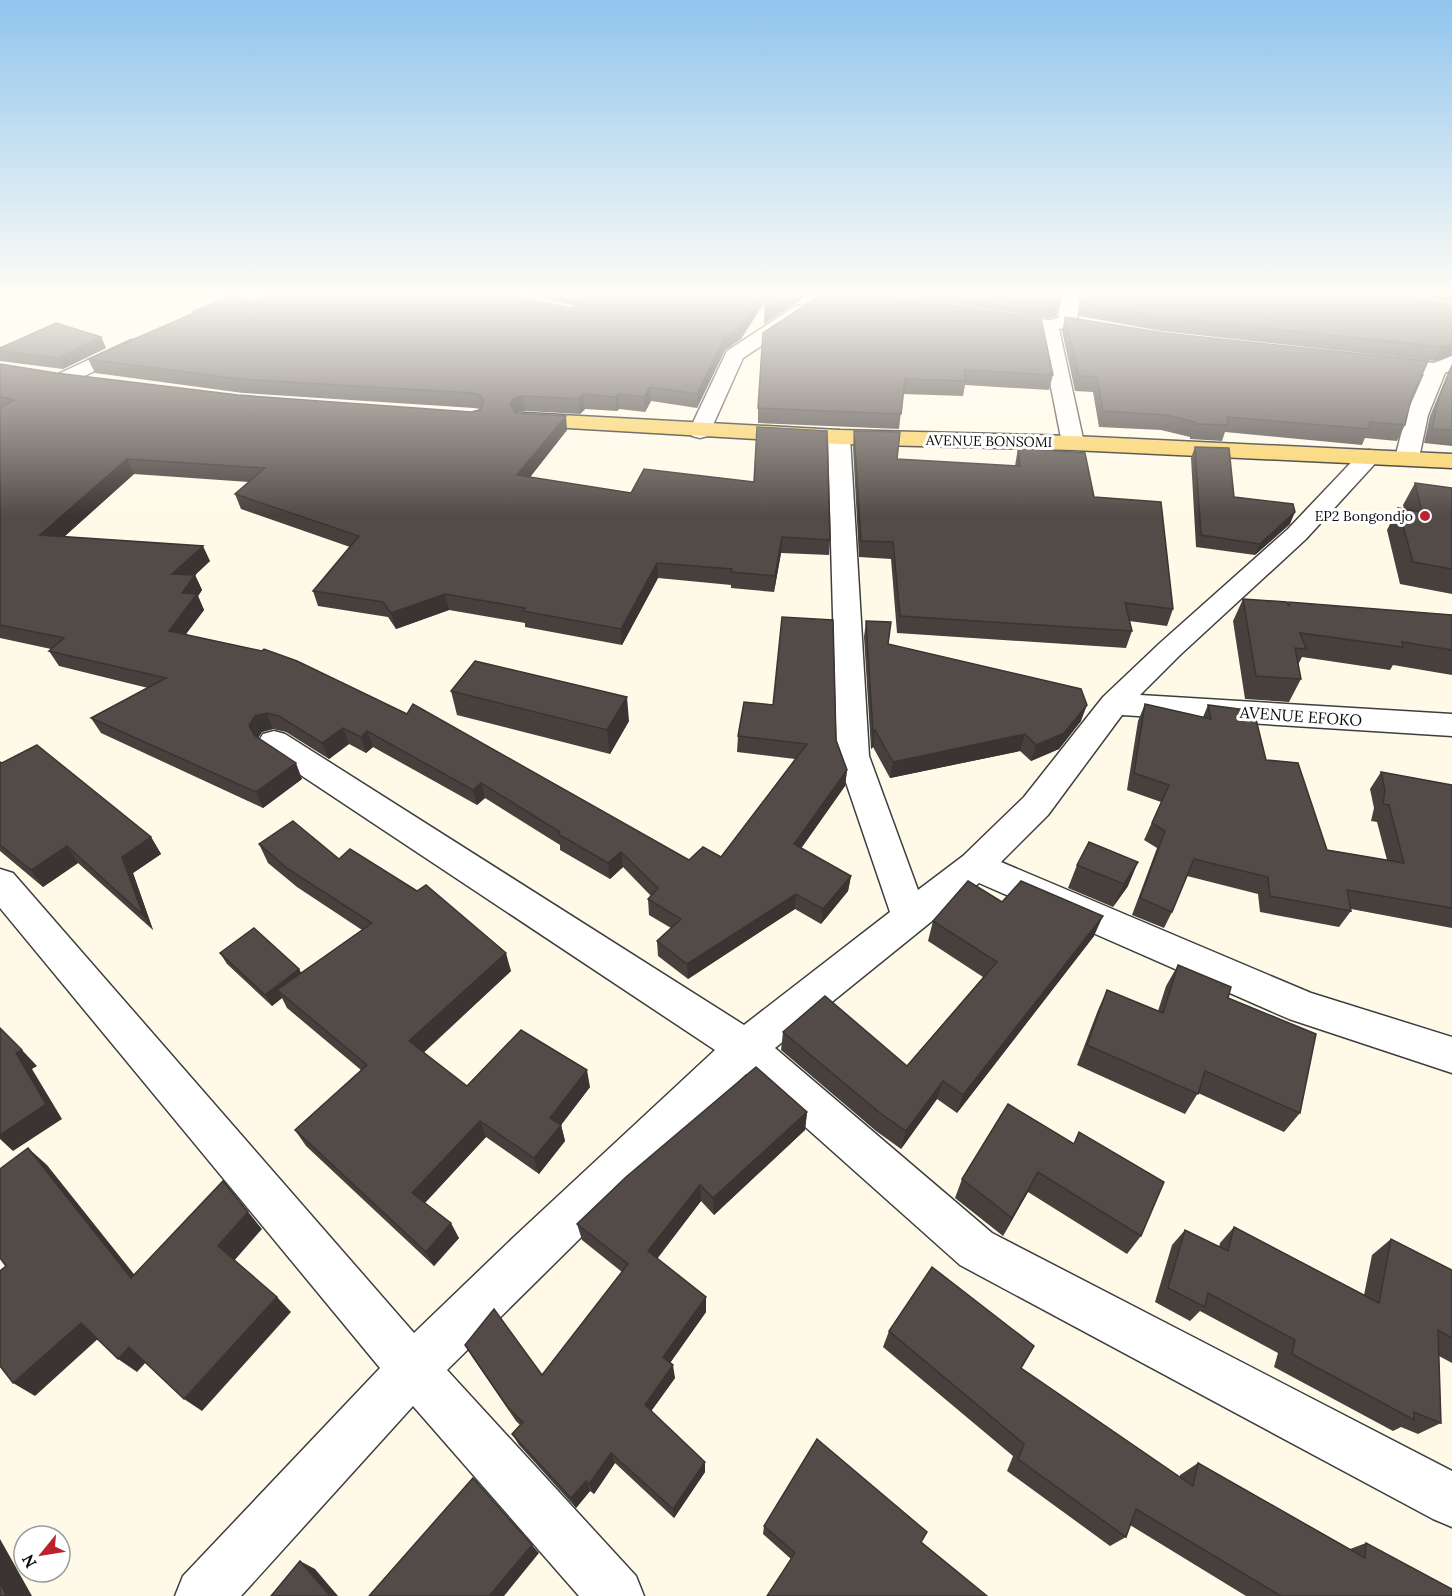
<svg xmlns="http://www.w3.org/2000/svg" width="1452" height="1596" font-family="Lora,serif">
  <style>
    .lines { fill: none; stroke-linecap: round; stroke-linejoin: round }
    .minor-casing { stroke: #3e3e3e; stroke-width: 3 }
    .primary-casing { stroke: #1c1c1c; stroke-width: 3 }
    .minor { fill: #fff; fill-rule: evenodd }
    .primary { fill: #f9cf5e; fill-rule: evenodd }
    .wall { fill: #47403d }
    .shaded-wall { fill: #3a3432 }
    .building { fill: #534b47; stroke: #3a3432; stroke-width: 1.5 }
    .poi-dot { fill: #ba232e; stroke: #fff; stroke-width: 2 }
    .labels { text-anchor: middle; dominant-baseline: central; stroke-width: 6; stroke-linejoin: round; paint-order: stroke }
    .far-street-label { font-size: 14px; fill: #0b0b0b; stroke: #fff }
    .far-poi-label { font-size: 14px; fill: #0b0b0b; stroke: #fff; text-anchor: end }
    .street-label { font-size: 16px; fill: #0b0b0b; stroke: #fff }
  </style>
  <rect width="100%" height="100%" fill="#fffae8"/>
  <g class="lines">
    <g class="minor-casing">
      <g id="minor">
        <polygon points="241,292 266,292 263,296 208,320 194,320 192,316 194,312"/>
        <polygon points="808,292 851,292 873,296 875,300 873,304 866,306 817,297 811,296"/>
        <polygon points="1062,292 1080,292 1077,322 1074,326 1059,329 1084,443 1081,448 1073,450 1065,448 1062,443 1040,331 997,325 990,323 987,319 990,315 997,313 1049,320 1058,318"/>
        <polygon points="801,305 808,307 810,311 808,315 743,358 708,436 700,438 692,436 689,431 727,351 794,307"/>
        <polygon points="131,340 138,342 141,346 138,350 70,383 63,385 56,383 53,379 56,375"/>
        <polygon points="1452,356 1452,369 1445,373 1428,415 1419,458 1415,463 1407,465 1399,463 1395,458 1406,415 1424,374 1374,367 1371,363 1374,359 1381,357 1434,363"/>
        <polygon points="839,430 847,432 850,437 869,756 918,890 963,856 1024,797 1103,697 1160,643 1288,529 1361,452 1369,450 1377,452 1381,457 1306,539 1180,655 1140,695 1452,714 1452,736 1122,715 1048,815 1001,862 1311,993 1452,1037 1452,1073 1289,1019 979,883 775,1048 992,1233 1452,1471 1452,1527 1433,1519 960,1265 746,1074 447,1370 636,1576 644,1596 579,1596 413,1406 241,1596 175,1596 183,1576 380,1368 0,908 0,869 13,873 414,1333 516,1235 715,1050 263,750 258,742 263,734 274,731 285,734 744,1025 890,912 837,756 828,437 831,432"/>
      </g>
    </g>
    <g class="primary-casing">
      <polygon id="primary" points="525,413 839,430 1073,436 1452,454 1452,468 1073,450 839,444 517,425 514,420 517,415"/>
    </g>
    <use href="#minor" class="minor"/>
    <use href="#primary" class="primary"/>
  </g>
  <g class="wall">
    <polygon points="513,292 808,292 808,295 764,324 765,301 741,339 725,350 697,408 651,401 645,412 619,409 617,411 585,409 580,414 525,411 517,413 567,430 530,477 830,540 829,555 781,553 774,592 731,588 731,585 658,578 622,645 525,627 525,623 449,610 396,629 388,617 318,606 313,591 350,547 241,509 235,494 249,482 134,474 64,537 210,561 195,575 202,590 198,596 204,610 186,634 689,860 721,857 795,759 737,752 738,736 836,740 847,770 845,786 801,848 851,876 848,891 821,924 795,909 688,979 658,956 657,941 671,928 649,915 648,899 651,896 623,867 610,879 560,850 560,845 485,798 477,805 373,747 366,753 349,744 329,759 286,732 273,729 262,732 258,738 302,779 263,808 101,733 91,718 148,688 59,666 49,651 51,649 0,638 0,364 56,373 238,395 471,412 480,409 474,408 243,393 95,373 88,359 256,302 282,298 569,308 576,306"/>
    <polygon points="825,292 1053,375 1049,390 965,385 963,396 903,394 899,429 758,423 758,408"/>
    <polygon points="871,292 1061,292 1056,316 1049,318"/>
    <polygon points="1082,292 1380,292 1452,355 1434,361 1161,331 1079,316"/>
    <polygon points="1388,292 1452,292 1452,302"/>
    <polygon points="1065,317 1411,399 1405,425 1397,441 1365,438 1362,445 1225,432 1222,441 1190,439 1190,437 1161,430 1099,427 1093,392 1075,391 1062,331"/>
    <polygon points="101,337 106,348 63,369 0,361 0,348"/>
    <polygon points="1452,364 1452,446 1424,443 1430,416 1447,375"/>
    <polygon points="854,431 897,459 1015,466 1018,448 1094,497 1173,609 1167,626 1129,621 1132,631 1126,648 897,633 891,559 859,557 853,447"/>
    <polygon points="1195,447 1234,497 1290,524 1255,555 1196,547 1191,458"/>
    <polygon points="1415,483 1452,488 1452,594 1400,584 1387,530 1398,508 1404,509 1403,505"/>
    <polygon points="1243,599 1288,604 1289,602 1452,615 1452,675 1393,665 1390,670 1302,657 1298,665 1301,679 1289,702 1245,699 1233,621"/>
    <polygon points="866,621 888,644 1081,721 1059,749 1031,761 1020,751 890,778 873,747 871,749 864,637"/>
    <polygon points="451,691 629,721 610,754 457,715"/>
    <polygon points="1145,704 1203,717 1208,705 1266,760 1327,850 1387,860 1377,822 1371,821 1374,808 1370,789 1381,772 1452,785 1452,928 1351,909 1351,911 1339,927 1260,912 1258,894 1187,876 1172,912 1164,928 1132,915 1157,848 1144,840 1161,802 1127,790 1138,721"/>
    <polygon points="0,762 151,837 161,854 133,873 153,930 78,863 43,887 0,851"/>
    <polygon points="259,844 339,859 511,971 423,1052 467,1086 590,1087 561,1125 565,1141 539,1174 486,1137 425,1203 459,1238 434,1266 306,1146 295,1130 361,1070 287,1008 282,998 272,1006 227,964 220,953 299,969 301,973 362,930 297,887 268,863"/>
    <polygon points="1077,865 1128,886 1113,907 1068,888"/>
    <polygon points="1002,902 1094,936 957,1113 937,1099 901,1149 876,1131 781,1050 783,1032 907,1066 983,977 928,941 933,921"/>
    <polygon points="1178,965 1228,998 1300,1113 1284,1132 1198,1093 1185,1114 1077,1065 1098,1010 1107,990 1158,1011 1166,986"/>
    <polygon points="1008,1104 1141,1236 1127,1254 1028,1192 1003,1236 955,1198 962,1179"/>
    <polygon points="807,1112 805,1130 714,1215 701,1201 657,1258 706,1297 706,1312 670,1363 675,1378 651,1411 705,1462 705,1472 674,1518 615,1463 594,1494 590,1491 576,1508 519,1445 512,1434 520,1425 516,1421 473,1358 465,1345 542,1375 622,1272 582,1240 577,1224"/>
    <polygon points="1234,1227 1364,1295 1372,1255 1391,1239 1452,1270 1452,1363 1439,1356 1441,1423 1418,1434 1401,1427 1393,1431 1274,1367 1278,1353 1200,1311 1190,1321 1155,1302 1172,1245 1185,1230 1219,1247 1220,1243"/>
    <polygon points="889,1331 1021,1368 1180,1477 1180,1475 1198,1463 1350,1549 1366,1543 1452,1596 1246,1596 1130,1525 1126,1537 1110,1546 1007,1471 1013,1456 883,1347"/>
    <polygon points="764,1526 921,1542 791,1559 763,1534"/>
  </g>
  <g class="shaded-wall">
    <polygon points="763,292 766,292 766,300 741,339 725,350 697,408 697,394 725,336"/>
    <polygon points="793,292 808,292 808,295 764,324 765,310"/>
    <polygon points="1059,303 1056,316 1049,318 1052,304"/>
    <polygon points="101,337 106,348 63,369 58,358"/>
    <polygon points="1452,343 1452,355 1434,361 1441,347"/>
    <polygon points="650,387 651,401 645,412 644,397"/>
    <polygon points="583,394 585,409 580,414 579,399"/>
    <polygon points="618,394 619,409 617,411 616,397"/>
    <polygon points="523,396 525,411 516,413 512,419 510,404 514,398"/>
    <polygon points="566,416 567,430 520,490 517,475"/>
    <polygon points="127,459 134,474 48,551 40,535"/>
    <polygon points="1295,512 1290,524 1255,555 1260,544"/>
    <polygon points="782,537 781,553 774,592 775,576"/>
    <polygon points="203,546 210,561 179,590 172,574"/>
    <polygon points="657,563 658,578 622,645 621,629"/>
    <polygon points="195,575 202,590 198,596 204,610 177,646 169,631 182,593"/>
    <polygon points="445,594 449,610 396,629 391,613"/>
    <polygon points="627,697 629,721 610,754 607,730"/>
    <polygon points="1087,705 1081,721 1059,749 1031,761 1036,745"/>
    <polygon points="267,713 273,729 262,732 256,741 249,725 255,716"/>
    <polygon points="343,728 349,744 329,759 322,743"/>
    <polygon points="875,730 873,747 871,749 873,733"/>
    <polygon points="367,731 373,747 366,753 361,737"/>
    <polygon points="1025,734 1020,751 890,778 893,762"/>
    <polygon points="296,763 302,779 263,808 256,792"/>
    <polygon points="847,770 845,786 793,860 794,844"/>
    <polygon points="481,783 485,798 477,805 473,790"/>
    <polygon points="151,837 161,854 133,873 153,930 143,915 122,857"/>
    <polygon points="67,846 78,863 43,887 31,870"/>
    <polygon points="621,852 623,867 610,879 608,863"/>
    <polygon points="1138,862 1128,886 1113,907 1124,884"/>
    <polygon points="851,876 848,891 821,924 823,909"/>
    <polygon points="796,894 795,909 688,979 687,964"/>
    <polygon points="1103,916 1094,936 957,1113 963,1095"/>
    <polygon points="506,953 511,971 417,1059 409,1041"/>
    <polygon points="299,969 305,980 277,990 282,998 272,1006 265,995"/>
    <polygon points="22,1050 37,1066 32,1069 62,1119 13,1151 0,1139 0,1135 16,1053"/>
    <polygon points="587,1070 590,1087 561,1125 565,1141 539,1174 534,1158 550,1118"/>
    <polygon points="943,1081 937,1099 901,1149 906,1131"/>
    <polygon points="807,1112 805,1130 714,1215 713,1198"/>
    <polygon points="480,1121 486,1137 420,1208 412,1193"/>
    <polygon points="28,1148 47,1165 149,1293 131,1278"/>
    <polygon points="1038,1172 1028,1192 1003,1236 1012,1218"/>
    <polygon points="223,1181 262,1229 233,1262 218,1246"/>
    <polygon points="700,1185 701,1201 651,1267 648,1251"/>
    <polygon points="451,1223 459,1238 434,1266 426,1252"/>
    <polygon points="277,1297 291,1312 202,1411 184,1399"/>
    <polygon points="706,1297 706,1312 665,1370 663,1357"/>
    <polygon points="81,1323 100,1337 35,1396 13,1383"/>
    <polygon points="129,1347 148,1360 137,1372 118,1359"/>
    <polygon points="673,1365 675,1378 647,1417 645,1405"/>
    <polygon points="611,1453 615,1463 594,1494 589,1484"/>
    <polygon points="705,1462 705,1472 674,1518 673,1509"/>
    <polygon points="586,1481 590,1491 576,1508 571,1498"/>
    <polygon points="0,1539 32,1596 5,1596 0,1583"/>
    <polygon points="532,1545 539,1553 504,1596 489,1596"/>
    <polygon points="300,1561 315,1569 338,1596 330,1596"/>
  </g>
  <g class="building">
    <polygon points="293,292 500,292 569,308 577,306 581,301 577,294 571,292 763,292 742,325 725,336 697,394 650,387 644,397 618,394 616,397 583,394 579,399 523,396 514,398 510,404 515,413 566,416 517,475 631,493 644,469 754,482 757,427 827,431 830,540 782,537 775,576 731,572 732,569 657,563 621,629 523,611 525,608 445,594 391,613 383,602 313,591 359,536 235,494 265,468 127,459 40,535 203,546 172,574 195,575 182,593 197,594 169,631 262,651 264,649 297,661 407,714 413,704 689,860 703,847 721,857 807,744 738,736 744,702 773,705 782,617 833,620 836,740 847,770 794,844 851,876 823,909 796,894 687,964 657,941 681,919 648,899 658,888 621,852 608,863 558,834 560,832 481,783 473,790 367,731 361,737 343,728 322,743 279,716 267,713 255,716 249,725 254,735 296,763 256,792 91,718 166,678 49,651 64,638 0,625 0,408 14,400 0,397 0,364 56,373 238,395 471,412 480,410 484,401 480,395 472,393 238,379 88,359 233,296 256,302 269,295 282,298"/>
    <polygon points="766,292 793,292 765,310"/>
    <polygon points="825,292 862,292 1041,318 1053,375 964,370 966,381 905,379 901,414 758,408 763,333"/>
    <polygon points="966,292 1061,292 1059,303 1052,304"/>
    <polygon points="1084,292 1380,292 1452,304 1452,343 1441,347 1165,317 1083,303"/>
    <polygon points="1065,317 1165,333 1428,361 1411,399 1405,425 1370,422 1369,429 1227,417 1228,425 1195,424 1195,422 1166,415 1103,411 1097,377 1079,376"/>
    <polygon points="56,323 101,337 58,358 0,351 0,348"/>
    <polygon points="1452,365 1452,430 1432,429 1438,401"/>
    <polygon points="854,431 900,432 897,459 1020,466 1018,448 1085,453 1094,497 1161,502 1173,609 1125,603 1132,631 900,616 893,542 861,541"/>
    <polygon points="1195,447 1229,448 1234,497 1293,504 1295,512 1260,544 1201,535"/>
    <polygon points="1415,483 1452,488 1452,569 1413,562 1398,508 1422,512"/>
    <polygon points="1243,599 1287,602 1289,606 1289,602 1452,615 1452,650 1402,642 1403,647 1300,633 1306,649 1295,648 1301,679 1256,676"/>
    <polygon points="866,621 891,622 888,644 1081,689 1087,705 1064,733 1036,745 1025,734 893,762 875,730 873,733"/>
    <polygon points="475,661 627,697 607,730 451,691"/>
    <polygon points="1145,704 1211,719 1208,705 1254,711 1266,760 1298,763 1327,850 1404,863 1389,805 1383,804 1385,790 1381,772 1452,785 1452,908 1347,890 1351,911 1270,896 1268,877 1194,859 1172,912 1140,898 1165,831 1152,823 1169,785 1134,773"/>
    <polygon points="37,745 151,837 122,857 143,915 67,846 31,870 0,845 0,762 2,763"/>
    <polygon points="293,821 339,859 350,849 417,891 426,885 506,953 409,1041 467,1086 521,1030 587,1070 550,1118 561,1125 534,1158 480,1121 412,1193 451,1223 426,1252 295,1130 367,1065 277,990 372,923 288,869 259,844"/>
    <polygon points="1089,842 1138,862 1124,884 1077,865"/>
    <polygon points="968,881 1002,902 1021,881 1103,916 963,1095 943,1081 906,1131 880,1113 783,1032 825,996 907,1066 997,962 933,921"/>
    <polygon points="254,928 299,969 265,995 220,953"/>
    <polygon points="1178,965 1231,987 1228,998 1316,1034 1300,1113 1205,1071 1198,1094 1087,1045 1107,990 1163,1013"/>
    <polygon points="0,1028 22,1050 16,1053 46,1104 0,1135"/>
    <polygon points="756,1067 807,1112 713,1198 700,1185 648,1251 706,1297 663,1357 673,1365 645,1405 705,1462 673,1509 611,1453 589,1484 586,1481 571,1498 512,1434 523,1422 509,1409 465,1345 494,1309 542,1375 628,1264 577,1224 626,1177"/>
    <polygon points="1008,1104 1074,1144 1079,1132 1164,1182 1141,1236 1038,1172 1012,1218 962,1179"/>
    <polygon points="28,1148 131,1278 223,1181 248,1212 218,1246 277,1297 184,1399 129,1347 118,1359 81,1323 13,1383 0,1366 0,1271 6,1266 0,1258 0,1169"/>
    <polygon points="1234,1227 1379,1303 1391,1239 1452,1270 1452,1338 1438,1330 1441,1423 1414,1412 1414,1420 1292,1354 1295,1340 1208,1293 1205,1307 1168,1288 1185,1230 1228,1251"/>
    <polygon points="932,1267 1034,1346 1021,1368 1193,1486 1198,1463 1365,1558 1366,1543 1452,1589 1452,1596 1281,1596 1136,1509 1126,1537 1018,1459 1024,1444 889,1331"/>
    <polygon points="817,1439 927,1532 921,1542 987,1596 767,1596 795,1553 764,1526"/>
    <polygon points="473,1478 532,1545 489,1596 369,1596"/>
    <polygon points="300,1561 330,1596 271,1596"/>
    <polygon points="0,1583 6,1595 5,1596 0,1596"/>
  </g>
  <linearGradient id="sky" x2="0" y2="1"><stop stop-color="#90c4ee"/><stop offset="0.57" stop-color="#fffdf5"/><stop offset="1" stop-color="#fffdf5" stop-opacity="0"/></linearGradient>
  <rect width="1452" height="516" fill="url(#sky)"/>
  <circle class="poi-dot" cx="1425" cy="516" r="6"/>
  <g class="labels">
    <g class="far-street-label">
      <text transform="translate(989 441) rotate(1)">AVENUE BONSOMI</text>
    </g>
    <g class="far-poi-label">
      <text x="1413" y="516">EP2 Bongondjo</text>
    </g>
    <g class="street-label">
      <text transform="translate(1301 716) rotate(4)">AVENUE EFOKO</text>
    </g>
  </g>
  <g transform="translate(42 1554) rotate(240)"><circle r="28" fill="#ffffff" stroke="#9d9d9d" stroke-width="1.5"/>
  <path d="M0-4.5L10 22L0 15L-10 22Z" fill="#ba232e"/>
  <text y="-9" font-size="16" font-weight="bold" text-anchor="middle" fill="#0b0b0b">N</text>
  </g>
</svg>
